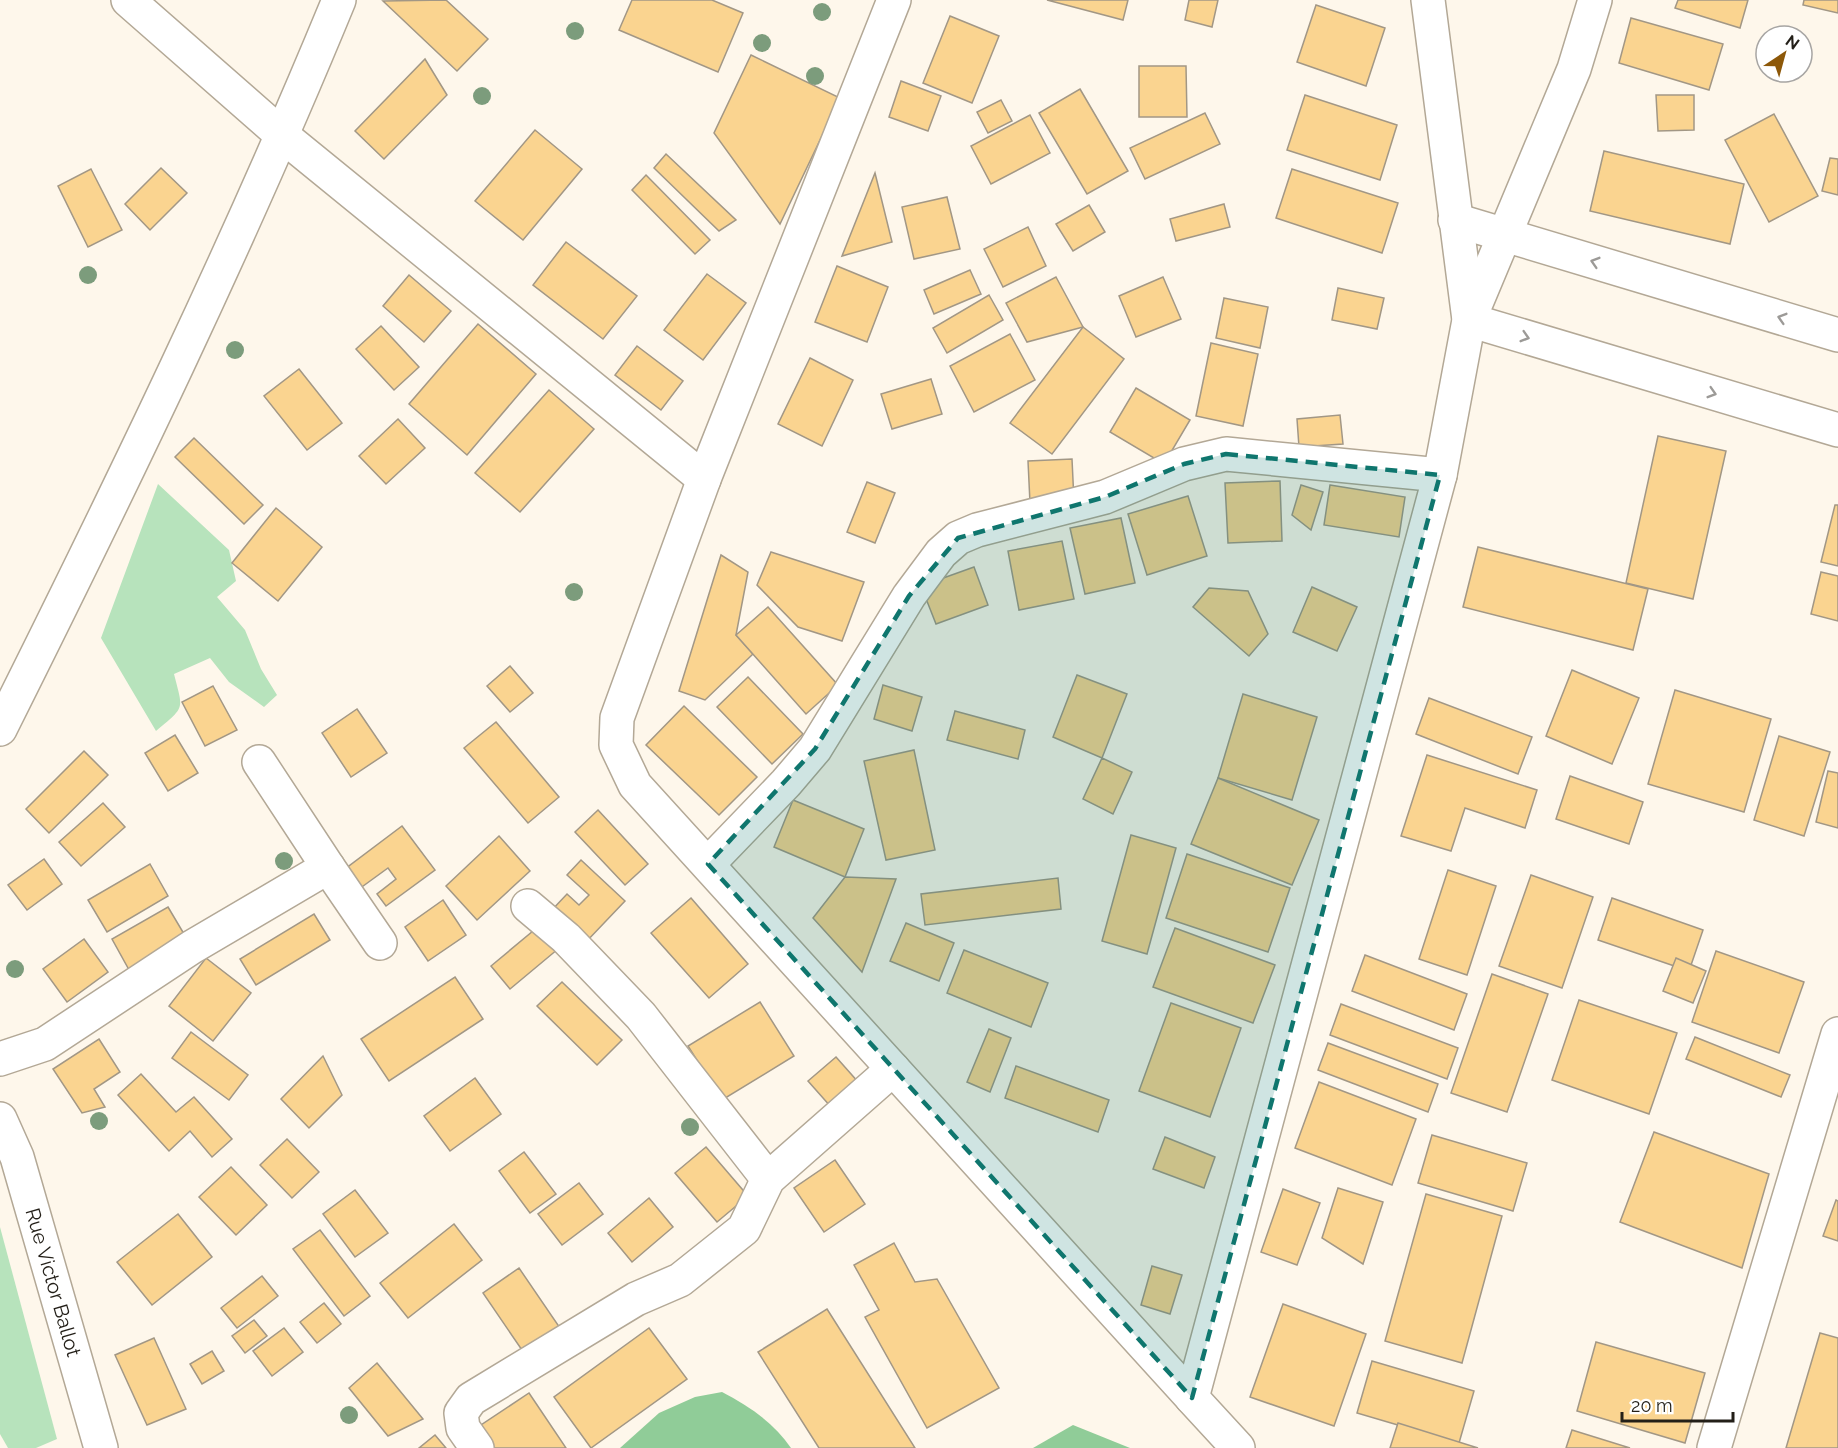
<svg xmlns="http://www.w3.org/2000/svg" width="1838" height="1448" font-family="Raleway,sans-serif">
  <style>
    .green { fill: #b7e3bc }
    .forest { fill: #90cc98 }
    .building { fill: #fad490; stroke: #a29785; stroke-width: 1.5 }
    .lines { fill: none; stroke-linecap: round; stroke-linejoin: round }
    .street-casing { stroke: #b3a896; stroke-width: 36 }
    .secondary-casing { stroke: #b3a896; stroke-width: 36 }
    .street { stroke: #fff; stroke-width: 33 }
    .secondary { stroke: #fff; stroke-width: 33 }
    .tree { fill: #7c9c7c }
    .oneway { stroke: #9c9a97 }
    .marked { fill: #0f766e; fill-opacity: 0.2; stroke: #0f766e; stroke-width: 4.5; stroke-dasharray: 12 8; stroke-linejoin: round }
    .labels { text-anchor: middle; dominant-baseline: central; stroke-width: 5; stroke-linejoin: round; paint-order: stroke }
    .street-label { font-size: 20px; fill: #231f18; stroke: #fff }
  </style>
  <rect width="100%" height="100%" fill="#fef7eb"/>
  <g class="green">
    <path d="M 158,484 L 229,550 L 236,581 L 217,597 L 245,630 L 261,669 L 277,695 L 264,707 L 229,682 L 210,658 L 174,674 C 183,710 186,706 156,731 L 101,638 Z"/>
    <polygon points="0,1227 57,1439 36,1448 8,1448 0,1434"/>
  </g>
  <g class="forest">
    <path d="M 722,1392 C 749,1406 773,1422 791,1448 L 620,1448 L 659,1413 L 695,1397 Z"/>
    <polygon points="1073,1425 1130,1448 1033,1448"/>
  </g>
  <g class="building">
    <polygon points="446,0 488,39 457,71 383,1"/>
    <polygon points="632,0 712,0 743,13 718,72 619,30"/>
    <polygon points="1047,0 1128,0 1123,20"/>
    <polygon points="1189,0 1218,0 1212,27 1185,20"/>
    <polygon points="1678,0 1748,0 1740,28 1675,8"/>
    <polygon points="1804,0 1838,0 1838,13 1803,5"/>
    <polygon points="1316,5 1385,28 1366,86 1297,62"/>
    <polygon points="950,16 999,36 972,103 923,83"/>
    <polygon points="1631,18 1723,44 1709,90 1619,63"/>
    <polygon points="751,55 840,98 780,224 714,133"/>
    <polygon points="425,59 447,95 384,159 355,131"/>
    <polygon points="1139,66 1186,66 1187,117 1139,117"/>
    <polygon points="901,81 941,96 928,131 889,117"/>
    <polygon points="1080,89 1128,171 1087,194 1039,113"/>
    <polygon points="1305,95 1397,125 1380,180 1287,150"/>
    <polygon points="1656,95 1694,95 1694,130 1658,131"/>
    <polygon points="1001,100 1012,121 988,133 977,112"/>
    <polygon points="1205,113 1220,144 1145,179 1130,148"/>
    <polygon points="1774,114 1818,196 1769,222 1725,140"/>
    <polygon points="1030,115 1050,153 991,184 971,146"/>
    <polygon points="535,130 582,169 523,240 475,201"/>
    <polygon points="1604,151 1744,184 1730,244 1590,211"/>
    <polygon points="666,154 736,220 719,231 654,168"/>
    <polygon points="1830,158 1838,159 1838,195 1822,191"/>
    <polygon points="161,168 187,193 150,230 125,204"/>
    <polygon points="91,169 122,230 88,247 58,186"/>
    <polygon points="1292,169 1398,203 1382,253 1276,218"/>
    <polygon points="875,173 892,242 842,256"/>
    <polygon points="646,175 710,240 695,254 632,190"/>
    <polygon points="947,197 960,249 914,259 902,207"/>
    <polygon points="1224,204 1230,227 1176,241 1170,219"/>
    <polygon points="1089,205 1105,232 1073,251 1056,224"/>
    <polygon points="1028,227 1046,266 1003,287 984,249"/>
    <polygon points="566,242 637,296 603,339 533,285"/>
    <polygon points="837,266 888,287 867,342 815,322"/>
    <polygon points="970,270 981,294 934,314 924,290"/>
    <polygon points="707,274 746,303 703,360 664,330"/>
    <polygon points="409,275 451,311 424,342 383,306"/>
    <polygon points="1056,277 1083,327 1027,342 1006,303"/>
    <polygon points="1163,277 1181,319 1136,337 1119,296"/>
    <polygon points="1338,288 1384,298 1377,329 1332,320"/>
    <polygon points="989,295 1003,320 947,353 933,328"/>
    <polygon points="1224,298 1268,307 1260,348 1216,338"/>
    <polygon points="478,324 536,374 467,455 409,404"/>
    <polygon points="381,326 419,367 394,390 356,349"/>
    <polygon points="1083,327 1124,359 1052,454 1010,423"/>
    <polygon points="1010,334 1035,380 974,412 950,366"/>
    <polygon points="1211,343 1258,354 1243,426 1196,416"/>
    <polygon points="637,346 683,381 661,410 615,375"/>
    <polygon points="810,358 853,380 822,446 778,424"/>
    <polygon points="299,369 342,423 307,450 264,396"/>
    <polygon points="931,379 942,414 892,429 881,394"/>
    <polygon points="1136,388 1190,420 1164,464 1110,432"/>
    <polygon points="549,390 594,429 520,512 475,473"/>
    <polygon points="1340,415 1343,444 1299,447 1297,419"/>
    <polygon points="398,419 425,448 386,484 359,456"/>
    <polygon points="1658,436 1726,451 1693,599 1626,583"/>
    <polygon points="194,438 263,505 244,524 175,457"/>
    <polygon points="1072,459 1074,501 1030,503 1028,461"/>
    <polygon points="1280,481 1282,541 1228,543 1225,483"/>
    <polygon points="867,482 895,493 875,543 847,532"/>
    <polygon points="1301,485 1323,492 1311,530 1292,515"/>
    <polygon points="1330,485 1405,497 1399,537 1324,525"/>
    <polygon points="1188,496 1207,556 1147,575 1128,514"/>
    <polygon points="1835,505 1838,505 1838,566 1821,562"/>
    <polygon points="276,508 322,547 278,601 232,563"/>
    <polygon points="1121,518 1135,583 1085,594 1070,528"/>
    <polygon points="1062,541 1074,599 1019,610 1008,551"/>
    <polygon points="1478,547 1648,589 1633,650 1463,607"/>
    <polygon points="771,552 864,582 842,641 798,627 757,585"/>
    <polygon points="721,555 748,572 736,635 753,654 705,700 679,691"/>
    <polygon points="974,567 988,605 936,624 921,586"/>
    <polygon points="1821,572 1838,576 1838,621 1811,614"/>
    <polygon points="1312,587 1357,607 1337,651 1293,632"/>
    <polygon points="1209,588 1248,591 1268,634 1249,656 1193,607"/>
    <polygon points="768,607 838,685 806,714 736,635"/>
    <polygon points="510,666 533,693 510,712 487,686"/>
    <polygon points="1572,670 1639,698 1612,764 1546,736"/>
    <polygon points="1077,675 1127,694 1102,758 1053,737"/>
    <polygon points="748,677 803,734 772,764 717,707"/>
    <polygon points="883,685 922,697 912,731 874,719"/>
    <polygon points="213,686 237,730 205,746 182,702"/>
    <polygon points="1675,690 1771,719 1744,812 1648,784"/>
    <polygon points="1243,694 1317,717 1292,800 1218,778"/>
    <polygon points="1429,698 1532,737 1518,774 1416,734"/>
    <polygon points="684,706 757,777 719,815 646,745"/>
    <polygon points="357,709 387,753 351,777 322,733"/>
    <polygon points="955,711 1025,730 1018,759 947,740"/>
    <polygon points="496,722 559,797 528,823 464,748"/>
    <polygon points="175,735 198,773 168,791 145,753"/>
    <polygon points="1779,736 1830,752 1804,836 1754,820"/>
    <polygon points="914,750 935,850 886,860 864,761"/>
    <polygon points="84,751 108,775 49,833 26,809"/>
    <polygon points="1427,755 1537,790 1525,828 1465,808 1451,851 1401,836"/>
    <polygon points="1102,758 1132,772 1113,814 1083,799"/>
    <polygon points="1828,771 1838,773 1838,828 1816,822"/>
    <polygon points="1570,776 1643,802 1629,844 1556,819"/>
    <polygon points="1218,778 1319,820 1292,885 1191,844"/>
    <polygon points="793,800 864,829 845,877 774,847"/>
    <polygon points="103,803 125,827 81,866 59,842"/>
    <polygon points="598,810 648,864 625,885 575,832"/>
    <polygon points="402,826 435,870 386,906 377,894 396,879 388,868 359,889 345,869"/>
    <polygon points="1131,835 1176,848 1147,954 1102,941"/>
    <polygon points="499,836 530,871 477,920 446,886"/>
    <polygon points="1187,854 1290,888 1268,952 1166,918"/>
    <polygon points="44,859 62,884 27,910 8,885"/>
    <polygon points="581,860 625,901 585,943 551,911 567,894 579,905 589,895 567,875"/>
    <polygon points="150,864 168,896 107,932 88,900"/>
    <polygon points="1448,870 1496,886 1467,975 1419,959"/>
    <polygon points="1531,875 1593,897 1562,988 1499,966"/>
    <polygon points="845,877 896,879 862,972 813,918"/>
    <polygon points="1058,878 1061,909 925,925 921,894"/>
    <polygon points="691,898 748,964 709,998 651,933"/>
    <polygon points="1612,898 1703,930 1689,971 1598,940"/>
    <polygon points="443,900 466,935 428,961 405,927"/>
    <polygon points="168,907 190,944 133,977 112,939"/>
    <polygon points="314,914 330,940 256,985 240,959"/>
    <polygon points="906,923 954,943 939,981 890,961"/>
    <polygon points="539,926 558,949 510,989 491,966"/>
    <polygon points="1175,928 1275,965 1253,1023 1153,987"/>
    <polygon points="84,939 108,972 67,1002 43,969"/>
    <polygon points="964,950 1048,983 1031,1027 947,993"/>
    <polygon points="1716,951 1804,982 1779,1053 1692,1022"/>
    <polygon points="1365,955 1467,994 1454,1030 1352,991"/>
    <polygon points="206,958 251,993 213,1041 169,1006"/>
    <polygon points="1676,958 1706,971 1693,1003 1663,991"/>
    <polygon points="1492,974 1548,994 1507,1112 1451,1093"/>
    <polygon points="455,977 483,1019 389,1081 361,1039"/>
    <polygon points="562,982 622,1040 597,1065 537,1006"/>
    <polygon points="1579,1000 1677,1033 1649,1114 1552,1080"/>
    <polygon points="760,1002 794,1056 722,1100 688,1046"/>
    <polygon points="1171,1003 1241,1028 1210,1117 1139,1091"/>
    <polygon points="1341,1004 1458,1048 1447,1079 1330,1035"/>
    <polygon points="989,1029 1011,1038 990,1092 967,1082"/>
    <polygon points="191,1032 248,1075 229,1100 172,1058"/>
    <polygon points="1695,1037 1790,1075 1781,1097 1686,1059"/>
    <polygon points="99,1039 120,1072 94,1089 105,1107 82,1113 53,1069"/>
    <polygon points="1328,1043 1438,1084 1428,1112 1318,1070"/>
    <polygon points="323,1056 342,1095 309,1128 281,1099"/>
    <polygon points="836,1057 859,1083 831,1107 808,1081"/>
    <polygon points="1016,1066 1109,1100 1098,1132 1005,1098"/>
    <polygon points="141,1074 176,1112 194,1097 232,1139 212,1157 190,1131 169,1151 118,1095"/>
    <polygon points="475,1078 501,1114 450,1151 424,1116"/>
    <polygon points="1319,1082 1416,1119 1392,1185 1295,1148"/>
    <polygon points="1654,1132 1769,1174 1742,1268 1620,1222"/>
    <polygon points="1432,1135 1527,1163 1513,1211 1418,1183"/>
    <polygon points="1165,1137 1215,1157 1204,1188 1153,1169"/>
    <polygon points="287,1139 319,1172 292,1198 260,1165"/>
    <polygon points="706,1147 748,1196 717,1222 675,1173"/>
    <polygon points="524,1152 556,1194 530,1213 499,1171"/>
    <polygon points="835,1160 865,1204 824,1232 794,1188"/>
    <polygon points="231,1167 267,1205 236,1235 199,1197"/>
    <polygon points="579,1183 603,1214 562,1245 538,1214"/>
    <polygon points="1338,1188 1383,1202 1363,1264 1322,1238"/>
    <polygon points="1283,1189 1320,1203 1297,1265 1261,1252"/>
    <polygon points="355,1190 388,1233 355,1257 323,1214"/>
    <polygon points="1426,1194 1502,1216 1462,1363 1385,1341"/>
    <polygon points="649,1198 673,1227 632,1262 608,1233"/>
    <polygon points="1836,1200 1838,1201 1838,1241 1823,1236"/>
    <polygon points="178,1214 212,1257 152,1305 117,1262"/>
    <polygon points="454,1224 482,1260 408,1318 380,1283"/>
    <polygon points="320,1230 370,1296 344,1316 293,1249"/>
    <polygon points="894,1243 915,1282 937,1279 999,1388 927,1428 865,1317 879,1310 854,1265"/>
    <polygon points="1152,1266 1182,1275 1170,1314 1141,1305"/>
    <polygon points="519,1268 560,1328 524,1353 483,1293"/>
    <polygon points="262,1276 278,1296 237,1328 221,1308"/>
    <polygon points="324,1303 341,1324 317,1343 300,1322"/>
    <polygon points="1283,1304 1366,1334 1334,1426 1250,1397"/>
    <polygon points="827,1309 915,1448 819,1448 758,1352"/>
    <polygon points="254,1320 267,1336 245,1353 232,1336"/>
    <polygon points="284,1328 303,1352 272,1376 253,1351"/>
    <polygon points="649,1328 687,1379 591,1448 554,1397"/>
    <polygon points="1820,1333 1838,1338 1838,1448 1786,1448"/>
    <polygon points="154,1338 186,1409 147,1425 115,1355"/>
    <polygon points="1596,1342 1705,1373 1685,1443 1577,1411"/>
    <polygon points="212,1351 224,1371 202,1384 190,1364"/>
    <polygon points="1372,1361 1474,1391 1459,1443 1357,1413"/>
    <polygon points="377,1363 423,1419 388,1436 349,1388"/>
    <polygon points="529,1393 566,1448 493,1448 478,1427"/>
    <polygon points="1398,1423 1478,1448 1390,1448"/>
    <polygon points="1572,1430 1630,1448 1566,1448"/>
    <polygon points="435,1435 446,1448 419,1448"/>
  </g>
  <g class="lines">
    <g class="street-casing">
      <g id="street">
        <polyline points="128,0 283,136 704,479"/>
        <polyline points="894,0 704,479 617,718 616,745 635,785 1192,1398"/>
        <polyline points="1595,0 1574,69 1469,320 1838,430"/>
        <polyline points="1455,220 1838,335"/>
        <path d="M 0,729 C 120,489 237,248 339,0"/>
        <polyline points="708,864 786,783 815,749 909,596 941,553 958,538 977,530 1105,497 1184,464 1226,454 1440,475"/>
        <polyline points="328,867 380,943"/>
        <polyline points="528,906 566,938 641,1016 768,1179"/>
        <polyline points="0,1059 45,1044 192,947 328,867 259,762"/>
        <polyline points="477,1448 463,1428 461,1413 471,1399 636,1299 680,1280 744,1229 768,1179 893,1069"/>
        <polyline points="1714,1448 1838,1034"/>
      </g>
    </g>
    <g class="secondary-casing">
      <g id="secondary">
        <path id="s1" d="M 0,1119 L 17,1157 L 101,1448"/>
        <polyline points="1238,1448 1192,1398 1440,475 1469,320 1428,0"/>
      </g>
    </g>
    <use href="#street" class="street"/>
    <use href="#secondary" class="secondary"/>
  </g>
  <g class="tree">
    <circle cx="822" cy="12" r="9"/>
    <circle cx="575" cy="31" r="9"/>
    <circle cx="762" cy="43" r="9"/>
    <circle cx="815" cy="76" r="9"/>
    <circle cx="482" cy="96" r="9"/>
    <circle cx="88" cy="275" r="9"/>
    <circle cx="235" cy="350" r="9"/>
    <circle cx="574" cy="592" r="9"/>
    <circle cx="284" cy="861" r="9"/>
    <circle cx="15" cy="969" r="9"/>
    <circle cx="99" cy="1121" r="9"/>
    <circle cx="690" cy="1127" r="9"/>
    <circle cx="349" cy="1415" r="9"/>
  </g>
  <defs><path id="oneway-chevron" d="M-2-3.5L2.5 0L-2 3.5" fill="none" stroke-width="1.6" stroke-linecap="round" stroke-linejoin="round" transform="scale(1.5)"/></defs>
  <g class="oneway">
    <use href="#oneway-chevron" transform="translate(1595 262) rotate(-163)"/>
    <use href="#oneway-chevron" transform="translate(1782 318) rotate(-163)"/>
    <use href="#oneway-chevron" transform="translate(1525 337) rotate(17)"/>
    <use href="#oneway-chevron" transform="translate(1712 393) rotate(17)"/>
  </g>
  <path class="marked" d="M 1226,454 L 1440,475 L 1192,1398 L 708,864 L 815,749 L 909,596 L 958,538 L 1105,497 L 1184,464 Z"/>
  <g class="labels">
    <g class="street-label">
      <text stroke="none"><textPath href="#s1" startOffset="172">Rue Victor Ballot</textPath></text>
    </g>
  </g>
  <g transform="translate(1784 54) rotate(36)"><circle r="28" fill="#ffffff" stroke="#a7a5a3" stroke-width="1.5"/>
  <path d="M0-4.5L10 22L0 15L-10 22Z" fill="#8d5809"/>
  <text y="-9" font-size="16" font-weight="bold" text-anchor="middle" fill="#231f18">N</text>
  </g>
  <path d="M1622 1412v9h111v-9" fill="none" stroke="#231f18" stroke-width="3"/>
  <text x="1631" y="1412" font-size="18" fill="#231f18" stroke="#ffffff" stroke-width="4.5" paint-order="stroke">20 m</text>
</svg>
